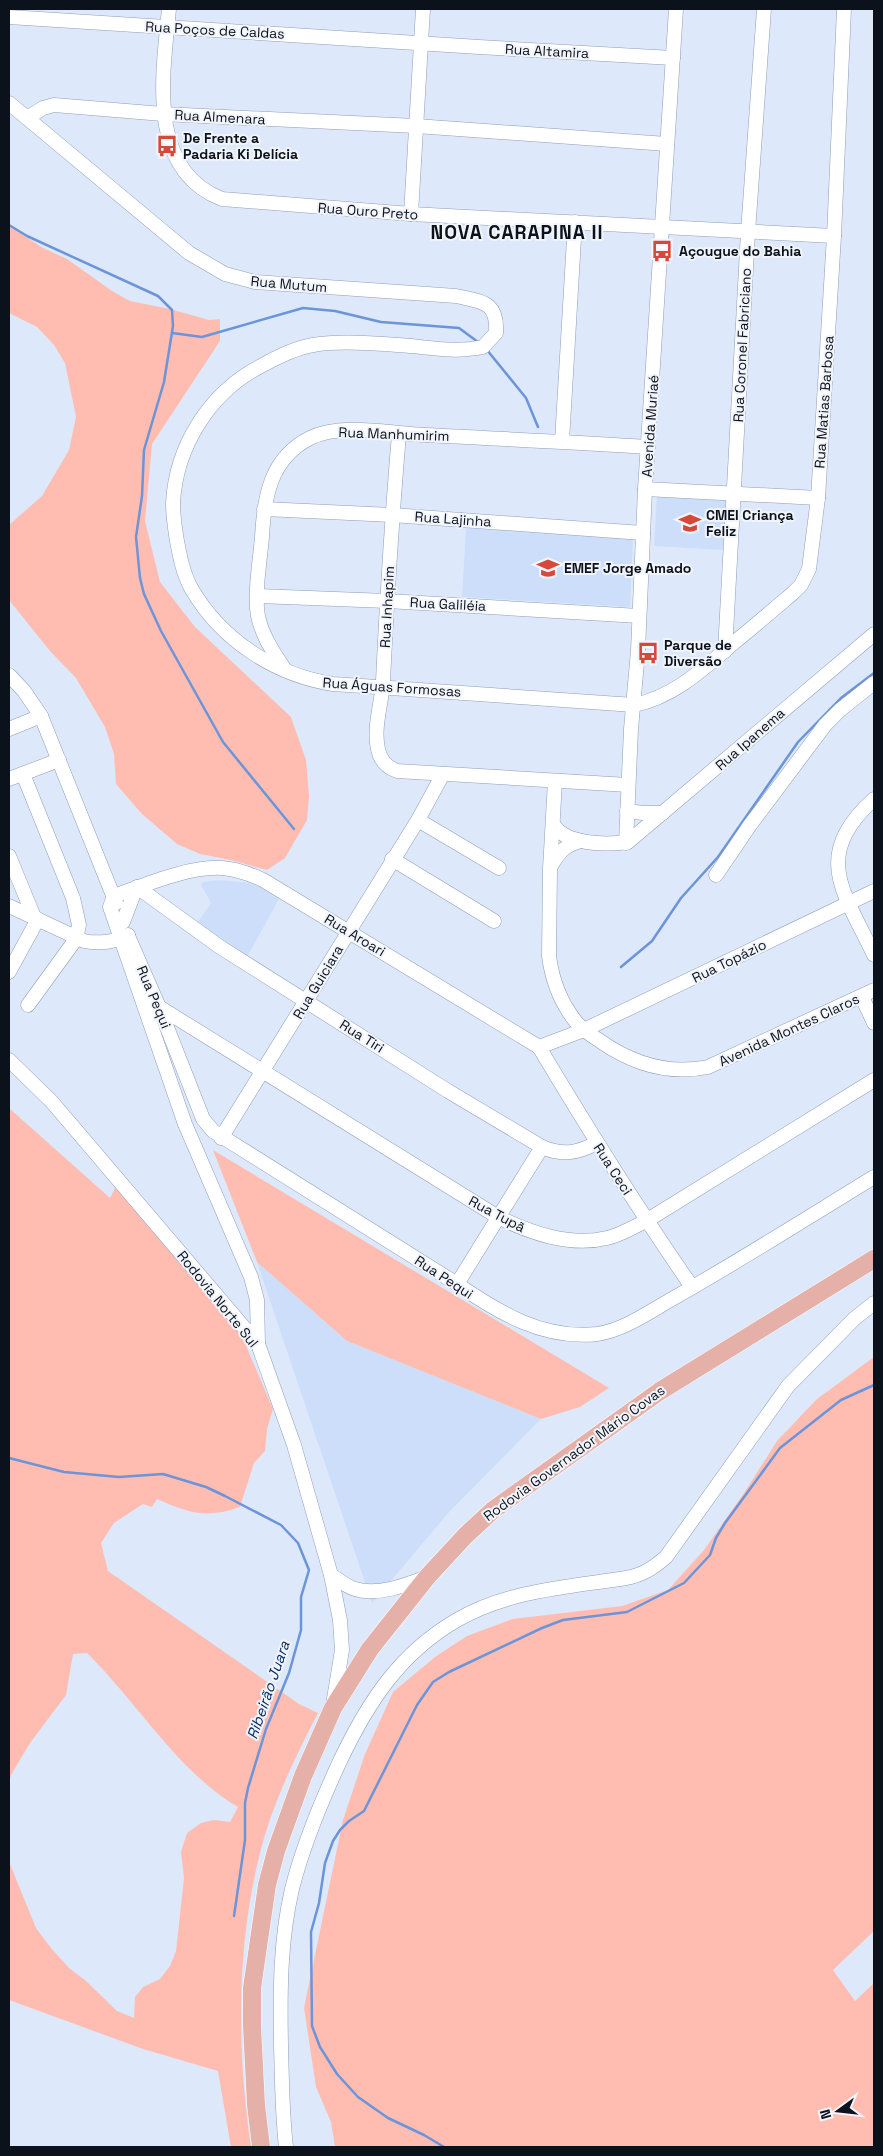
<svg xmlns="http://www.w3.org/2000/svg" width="883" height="2156" font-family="'Space Grotesk',sans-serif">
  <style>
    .built { fill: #cddefb }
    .green { fill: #ffbdb2 }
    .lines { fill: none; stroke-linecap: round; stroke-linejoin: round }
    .stream { stroke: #6b94d9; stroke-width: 2.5 }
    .minor-casing { stroke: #8e9eba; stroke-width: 15 }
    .major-casing { stroke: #fff; stroke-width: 19 }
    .minor { stroke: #fff; stroke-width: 14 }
    .major { stroke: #e5b0a8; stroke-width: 18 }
    .labels { text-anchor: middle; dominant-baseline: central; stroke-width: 4; stroke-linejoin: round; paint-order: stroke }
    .street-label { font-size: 14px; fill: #0c121c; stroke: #f1f5fb }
    .poi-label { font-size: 14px; font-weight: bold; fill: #0c121c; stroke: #f1f5fb; text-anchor: start }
    .water-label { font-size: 15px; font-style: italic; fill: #072b68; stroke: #f1f5fb }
    .district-label { font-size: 19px; font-weight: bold; letter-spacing: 1px; fill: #0c121c; stroke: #f1f5fb }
  </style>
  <rect width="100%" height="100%" fill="#dde8fa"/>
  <g class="built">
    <polygon points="657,496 726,501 723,550 654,546"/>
    <polygon points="466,528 633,538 630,607 462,597"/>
    <polygon points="219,880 249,883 260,887 279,899 247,957 198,922 211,903 201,885 203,882"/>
    <polygon points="257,1262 347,1341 541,1419 450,1511 372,1603"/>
  </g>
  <g class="green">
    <polygon points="9,226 43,248 67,259 112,291 130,301 170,309 209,320 220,319 220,341 152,444 145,521 160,582 195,627 291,717 299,740 306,760 309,796 307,820 285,858 267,870 231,860 200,854 177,844 142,814 116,784 114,754 105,727 76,678 50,651 9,600 9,525 42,496 69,450 76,417 65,363 54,345 37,327 9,313"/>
    <path d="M 9,1108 L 110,1198 L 117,1184 L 238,1327 L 273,1409 L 267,1429 L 265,1451 L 254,1463 L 240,1507 C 206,1519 189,1513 157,1499 L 152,1507 L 143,1504 L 114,1523 L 101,1543 L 108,1571 L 299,1704 L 318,1713 C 294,1759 271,1807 259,1857 C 236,1951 237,2052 251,2147 L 231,2147 L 218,2071 L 143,2049 L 9,2000 L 9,1857 L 10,1864 L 36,1928 L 51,1948 L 69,1968 L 86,1981 L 117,2011 L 134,2018 L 135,1997 L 143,1987 L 160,1979 L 170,1966 L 176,1951 L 184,1878 L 181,1852 L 187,1833 L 201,1823 L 214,1820 L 230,1822 L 238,1807 C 179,1773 136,1701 87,1653 L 73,1654 L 66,1695 L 30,1743 L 11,1775 L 9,1783 Z"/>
    <polygon points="213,1150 609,1388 580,1407 541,1419 347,1341 257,1262"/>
    <polygon points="874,1357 874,1931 833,1970 855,2001 874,1983 874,2147 335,2147 331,2122 316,2087 304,2008 343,1820 365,1754 393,1692 435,1657 467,1636 513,1619 622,1606 668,1590 704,1550 744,1493 777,1441 817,1399"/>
  </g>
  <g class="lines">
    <g class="stream">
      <polyline points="9,225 27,236 158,296 172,310 173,326 164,382 144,450 142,496 136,537 140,578 144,594 161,631 223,742 294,829"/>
      <polyline points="172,333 202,337 303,308 335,311 381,322 459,328 478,342"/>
      <polyline points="487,350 526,398 538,427"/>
      <polyline points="621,967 652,941 681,898 718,857 798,742 841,698 874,673"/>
      <polyline points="9,1458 64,1472 119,1477 163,1474 206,1487 225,1496 281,1525 298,1543 309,1570 301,1597 301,1630 289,1673 266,1729 248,1788 245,1803 245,1840 234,1916"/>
      <polyline points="444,2147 424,2135 388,2118 358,2097 337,2074 320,2047 312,2026 311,1932 319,1903 325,1863 333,1841 340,1830 349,1821 364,1811 417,1705 433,1682 449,1672 542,1628 563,1620 627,1612 684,1583 710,1555 716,1538 725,1523 780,1448 841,1400 874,1385"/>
    </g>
    <g class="minor-casing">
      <g id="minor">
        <path d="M 169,9 C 163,73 146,170 222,199 L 411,214 L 834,236"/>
        <polyline points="9,17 479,47 673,58"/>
        <path d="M 9,103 L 189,253 L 225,274 L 255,282 L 456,296 C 482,302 498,301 496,333 L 483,347 C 459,352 436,349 412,346 C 383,344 341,340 313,345 C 295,348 277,357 261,366 C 210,392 176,446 173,503 C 173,515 175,529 177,541 C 180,557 183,573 191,588 C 221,640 275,675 333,684 L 634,705 C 673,697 701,671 731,645 C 752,628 773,610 793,593 L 801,585 L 809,569 L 818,498 L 834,236 L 844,9"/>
        <polyline points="27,118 43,108 54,105 163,114 416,126 667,144"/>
        <polyline points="411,214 423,9"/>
        <path d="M 399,434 C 392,516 387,598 383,681 C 382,703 373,727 378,749 C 380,760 386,767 397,771 L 628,785"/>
        <polyline points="562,441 575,222"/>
        <polyline points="645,489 818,498"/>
        <polyline points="264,509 392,515 643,533"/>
        <polyline points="258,596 387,601 639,616"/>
        <polyline points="725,651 748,232 764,9"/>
        <path d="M 285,670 C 274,653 262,636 258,616 C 254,594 260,561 262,537 C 264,498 270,458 310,438 C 343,422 390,434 426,435 C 500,439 574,442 648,447"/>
        <polyline points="9,675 24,691 41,716 116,903"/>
        <polyline points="9,729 41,716"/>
        <polyline points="23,774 73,898 79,925 76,939 28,1005"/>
        <polyline points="9,779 59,760"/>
        <path d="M 555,781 L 550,869 L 549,956 C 552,980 561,1003 576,1022 C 583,1030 591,1035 600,1041 C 633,1064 669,1075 708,1067 L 874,990"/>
        <path d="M 874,799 C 811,856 844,892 874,955"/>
        <polyline points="627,811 643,813 663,813"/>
        <polyline points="418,820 499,868"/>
        <path d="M 553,824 C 565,845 606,845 628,842 L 874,634"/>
        <polyline points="626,843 631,729 638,651 645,489 676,9"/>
        <polyline points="9,856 34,917"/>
        <polyline points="392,859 494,921"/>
        <path d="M 551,866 C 559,852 565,845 581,841"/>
        <polyline points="716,875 750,825 825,725 840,710 874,683"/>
        <path d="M 137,887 L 220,947 L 448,1091 L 542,1147 C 563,1156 577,1153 597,1143"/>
        <path d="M 114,896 C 145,885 189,866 222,868 C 237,869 250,874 263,880 L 539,1047 L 584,1030 L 874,891"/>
        <polyline points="114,896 110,907 185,1124 251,1277 257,1300 258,1344"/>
        <path d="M 9,906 L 84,941 C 99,944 116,942 128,935"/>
        <polyline points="123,922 136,888"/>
        <path d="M 128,936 L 159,1007 L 203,1119 L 213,1131 L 457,1284 C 499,1313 544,1340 597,1334 C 624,1330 649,1312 672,1299 C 741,1260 807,1218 874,1177"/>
        <polyline points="9,972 38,919"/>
        <polyline points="862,997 874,1023"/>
        <path d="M 159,1007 L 498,1217 C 531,1233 570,1247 607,1238 C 621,1235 633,1227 646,1221 L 874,1080"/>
        <path d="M 539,1047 C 588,1129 638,1209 692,1287"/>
        <polyline points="9,1060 52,1102 258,1344 294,1445 331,1575 340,1620 342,1650 333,1705"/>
        <polyline points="221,1138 418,820 443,774"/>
        <polyline points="457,1284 542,1147"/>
        <path d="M 331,1575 C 339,1580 347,1587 355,1589 C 378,1596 406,1585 427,1577"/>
        <path d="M 286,2147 C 282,2113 282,2079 281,2045 C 280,1993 280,1940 292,1889 C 303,1845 321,1802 340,1761 C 368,1702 400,1653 457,1620 C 509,1590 569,1587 626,1578 C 643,1575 653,1568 666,1557 L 788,1386 L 854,1319 L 874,1303"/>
      </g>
    </g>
    <g class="major-casing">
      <polyline id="major" points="261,2147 256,2105 252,2026 252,1988 267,1885 276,1851 303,1776 333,1708 370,1649 428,1576 465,1536 493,1510 660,1391 874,1259"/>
    </g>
    <use href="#minor" class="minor"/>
    <use href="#major" class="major"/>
  </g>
  <defs>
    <g id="bus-bare" transform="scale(1.725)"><path d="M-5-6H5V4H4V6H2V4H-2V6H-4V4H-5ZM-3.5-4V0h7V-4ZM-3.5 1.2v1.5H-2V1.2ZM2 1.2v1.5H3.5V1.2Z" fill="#d6493a" stroke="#f1f5fb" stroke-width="2.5" paint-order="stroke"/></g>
    <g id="school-bare" transform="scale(1.725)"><path d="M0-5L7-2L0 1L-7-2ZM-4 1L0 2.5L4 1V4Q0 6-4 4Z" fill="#d6493a" stroke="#f1f5fb" stroke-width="2.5" paint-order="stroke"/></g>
  </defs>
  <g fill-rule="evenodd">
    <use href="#bus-bare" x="167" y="146"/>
    <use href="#bus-bare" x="662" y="251"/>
    <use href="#school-bare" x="690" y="523"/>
    <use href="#school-bare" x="548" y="568"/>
    <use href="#bus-bare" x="648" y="653"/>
  </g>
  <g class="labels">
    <g class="street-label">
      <text transform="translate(215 30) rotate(3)">Rua Poços de Caldas</text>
      <text transform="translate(547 51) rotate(3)">Rua Altamira</text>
      <text transform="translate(220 117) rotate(3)">Rua Almenara</text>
      <text transform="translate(368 211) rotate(4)">Rua Ouro Preto</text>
      <text transform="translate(289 284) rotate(5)">Rua Mutum</text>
      <text transform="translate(742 345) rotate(-87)">Rua Coronel Fabriciano</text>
      <text transform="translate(824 402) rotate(-86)">Rua Matias Barbosa</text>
      <text transform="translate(650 426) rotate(-86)">Avenida Muriaé</text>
      <text transform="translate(394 434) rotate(2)">Rua Manhumirim</text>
      <text transform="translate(453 519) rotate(4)">Rua Lajinha</text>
      <text transform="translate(448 604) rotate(3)">Rua Galiléia</text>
      <text transform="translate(387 607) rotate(-87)">Rua Inhapim</text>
      <text transform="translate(392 687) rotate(4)">Rua Águas Formosas</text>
      <text transform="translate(750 739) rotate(-41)">Rua Ipanema</text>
      <text transform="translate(355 935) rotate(31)">Rua Aroari</text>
      <text transform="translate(729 961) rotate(-26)">Rua Topázio</text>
      <text transform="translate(318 982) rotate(-59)">Rua Guiciara</text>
      <text transform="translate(154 997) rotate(67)">Rua Pequi</text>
      <text transform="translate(789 1030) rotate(-25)">Avenida Montes Claros</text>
      <text transform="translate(362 1036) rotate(32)">Rua Tiri</text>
      <text transform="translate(613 1169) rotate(57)">Rua Ceci</text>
      <text transform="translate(497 1214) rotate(28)">Rua Tupã</text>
      <text transform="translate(444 1277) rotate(33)">Rua Pequi</text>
      <text transform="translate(218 1299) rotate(51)">Rodovia Norte Sul</text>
      <text transform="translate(574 1453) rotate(-36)">Rodovia Governador Mário Covas</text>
    </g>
    <g class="poi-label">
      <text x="183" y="138">De Frente a<tspan x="183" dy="16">Padaria Ki Delícia</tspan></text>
      <text x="679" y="251">Açougue do Bahia</text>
      <text x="706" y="515">CMEI Criança<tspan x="706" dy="16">Feliz</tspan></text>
      <text x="564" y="568">EMEF Jorge Amado</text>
      <text x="664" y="645">Parque de<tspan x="664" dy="16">Diversão</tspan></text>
    </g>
    <g class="water-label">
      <text transform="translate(268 1690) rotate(-71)">Ribeirão Juara</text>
    </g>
    <g class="district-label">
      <text x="517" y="232">NOVA CARAPINA II</text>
    </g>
  </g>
  <rect width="883" height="2156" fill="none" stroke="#0c121c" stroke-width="20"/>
  <g transform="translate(838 2111) rotate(255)" stroke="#f1f5fb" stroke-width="4" paint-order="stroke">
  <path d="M0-4L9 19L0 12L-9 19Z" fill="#0c121c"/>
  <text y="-8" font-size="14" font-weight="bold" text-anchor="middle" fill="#0c121c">N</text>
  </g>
</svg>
